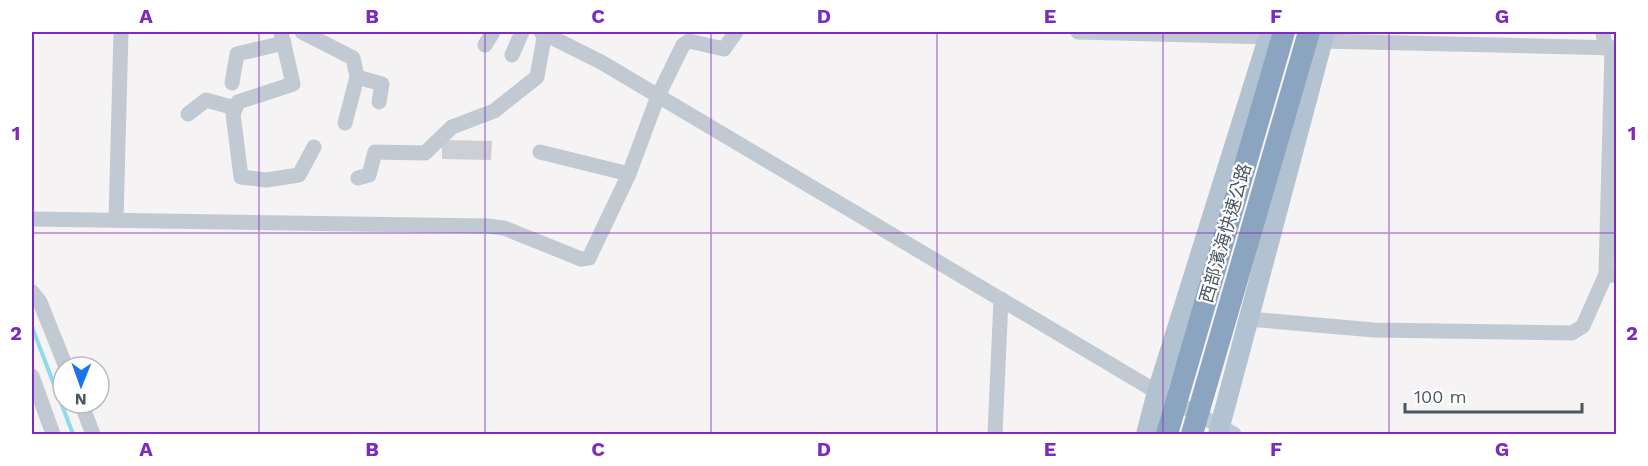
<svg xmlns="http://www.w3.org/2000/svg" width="1648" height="466" font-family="'Work Sans','Noto Sans TC',sans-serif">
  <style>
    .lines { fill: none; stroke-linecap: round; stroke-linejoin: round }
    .stream { stroke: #90daee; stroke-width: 4 }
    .building { fill: #cdcfd5 }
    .minor { stroke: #c1cad2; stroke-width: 15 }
    .major { stroke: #b3c2d1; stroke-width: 20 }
    .highway { stroke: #8ba5c1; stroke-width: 22 }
    .grid { fill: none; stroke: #7b2cbf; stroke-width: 1.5; stroke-opacity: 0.55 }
    .labels { text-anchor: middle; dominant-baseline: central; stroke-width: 4.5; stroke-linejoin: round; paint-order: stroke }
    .street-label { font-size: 18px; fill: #4a5661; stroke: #fff }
    .neatline { fill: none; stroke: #7b2cbf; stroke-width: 2 }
    .grid-label { font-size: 20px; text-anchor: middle; font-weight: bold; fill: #7b2cbf }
  </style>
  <rect width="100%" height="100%" fill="#f5f3f3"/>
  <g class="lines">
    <polyline class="stream" points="32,327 73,434"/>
  </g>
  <polygon class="building" points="442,140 492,141 491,160 442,159"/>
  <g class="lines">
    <g class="minor">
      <polyline points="281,32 293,84 238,102 233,114 241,177 266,180 299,175 314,147"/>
      <polyline points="302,32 353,58 357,77 345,123"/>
      <polyline points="541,32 601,62 1157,392 1234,434"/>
      <polyline points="1078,32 1269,37"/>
      <polyline points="1603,32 1605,48"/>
      <polyline points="1322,41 1616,48"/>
      <polyline points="485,45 493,32"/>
      <polyline points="1612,48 1606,274 1616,276"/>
      <polyline points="512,55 522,32"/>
      <polyline points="357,77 382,84 379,102"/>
      <polyline points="232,83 237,54 284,43"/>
      <polyline points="188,114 206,100 235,108"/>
      <polyline points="540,152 629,174"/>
      <polyline points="358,178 369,175 375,152 425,153 452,127 494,111 537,77 545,32"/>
      <polyline points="32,219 487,226 504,228 581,259 589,258 629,174 658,96 683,45 689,41 724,49 736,32"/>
      <polyline points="116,220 121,32"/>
      <polyline points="32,292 40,302 66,367"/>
      <polyline points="1249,319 1374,330 1572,333 1583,326 1606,274"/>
      <polyline points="32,376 53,434"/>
      <polyline points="81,403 93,434"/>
      <polyline points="995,434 1001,299"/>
    </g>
    <g class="major">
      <polyline points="1146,434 1157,392 1270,32"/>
      <polyline points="1218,434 1325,32"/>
    </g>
    <g class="highway">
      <polyline points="1167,434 1284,32"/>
      <polyline points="1192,434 1309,32"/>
    </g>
  </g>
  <path class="grid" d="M 259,32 L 259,434M 485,32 L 485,434M 711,32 L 711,434M 937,32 L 937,434M 1163,32 L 1163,434M 1389,32 L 1389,434M 32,233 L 1616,233"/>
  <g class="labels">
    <g class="street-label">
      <text transform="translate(1225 233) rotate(-74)">西部濱海快速公路</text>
    </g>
  </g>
  <rect width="1648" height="466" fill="none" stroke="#ffffff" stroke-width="66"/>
  <g transform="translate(81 385) rotate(181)"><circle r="28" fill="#ffffff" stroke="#b7bbc0" stroke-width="1.5"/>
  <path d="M0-4.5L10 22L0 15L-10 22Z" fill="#1a73e8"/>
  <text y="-9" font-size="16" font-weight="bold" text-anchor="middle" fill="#4a5661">N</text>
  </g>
  <path d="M1405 403v9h177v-9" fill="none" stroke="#4a5661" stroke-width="3"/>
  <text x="1414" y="403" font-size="18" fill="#4a5661" stroke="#ffffff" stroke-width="4.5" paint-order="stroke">100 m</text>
  <rect x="33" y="33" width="1582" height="400" class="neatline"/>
  <g class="grid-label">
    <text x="146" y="23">A</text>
    <text x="372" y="23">B</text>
    <text x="598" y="23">C</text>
    <text x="824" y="23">D</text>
    <text x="1050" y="23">E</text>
    <text x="1276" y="23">F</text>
    <text x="1502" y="23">G</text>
    <text x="16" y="140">1</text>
    <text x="1632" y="140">1</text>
    <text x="16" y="340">2</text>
    <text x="1632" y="340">2</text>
    <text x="146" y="456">A</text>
    <text x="372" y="456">B</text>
    <text x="598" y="456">C</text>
    <text x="824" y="456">D</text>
    <text x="1050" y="456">E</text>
    <text x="1276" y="456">F</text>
    <text x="1502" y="456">G</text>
  </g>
</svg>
